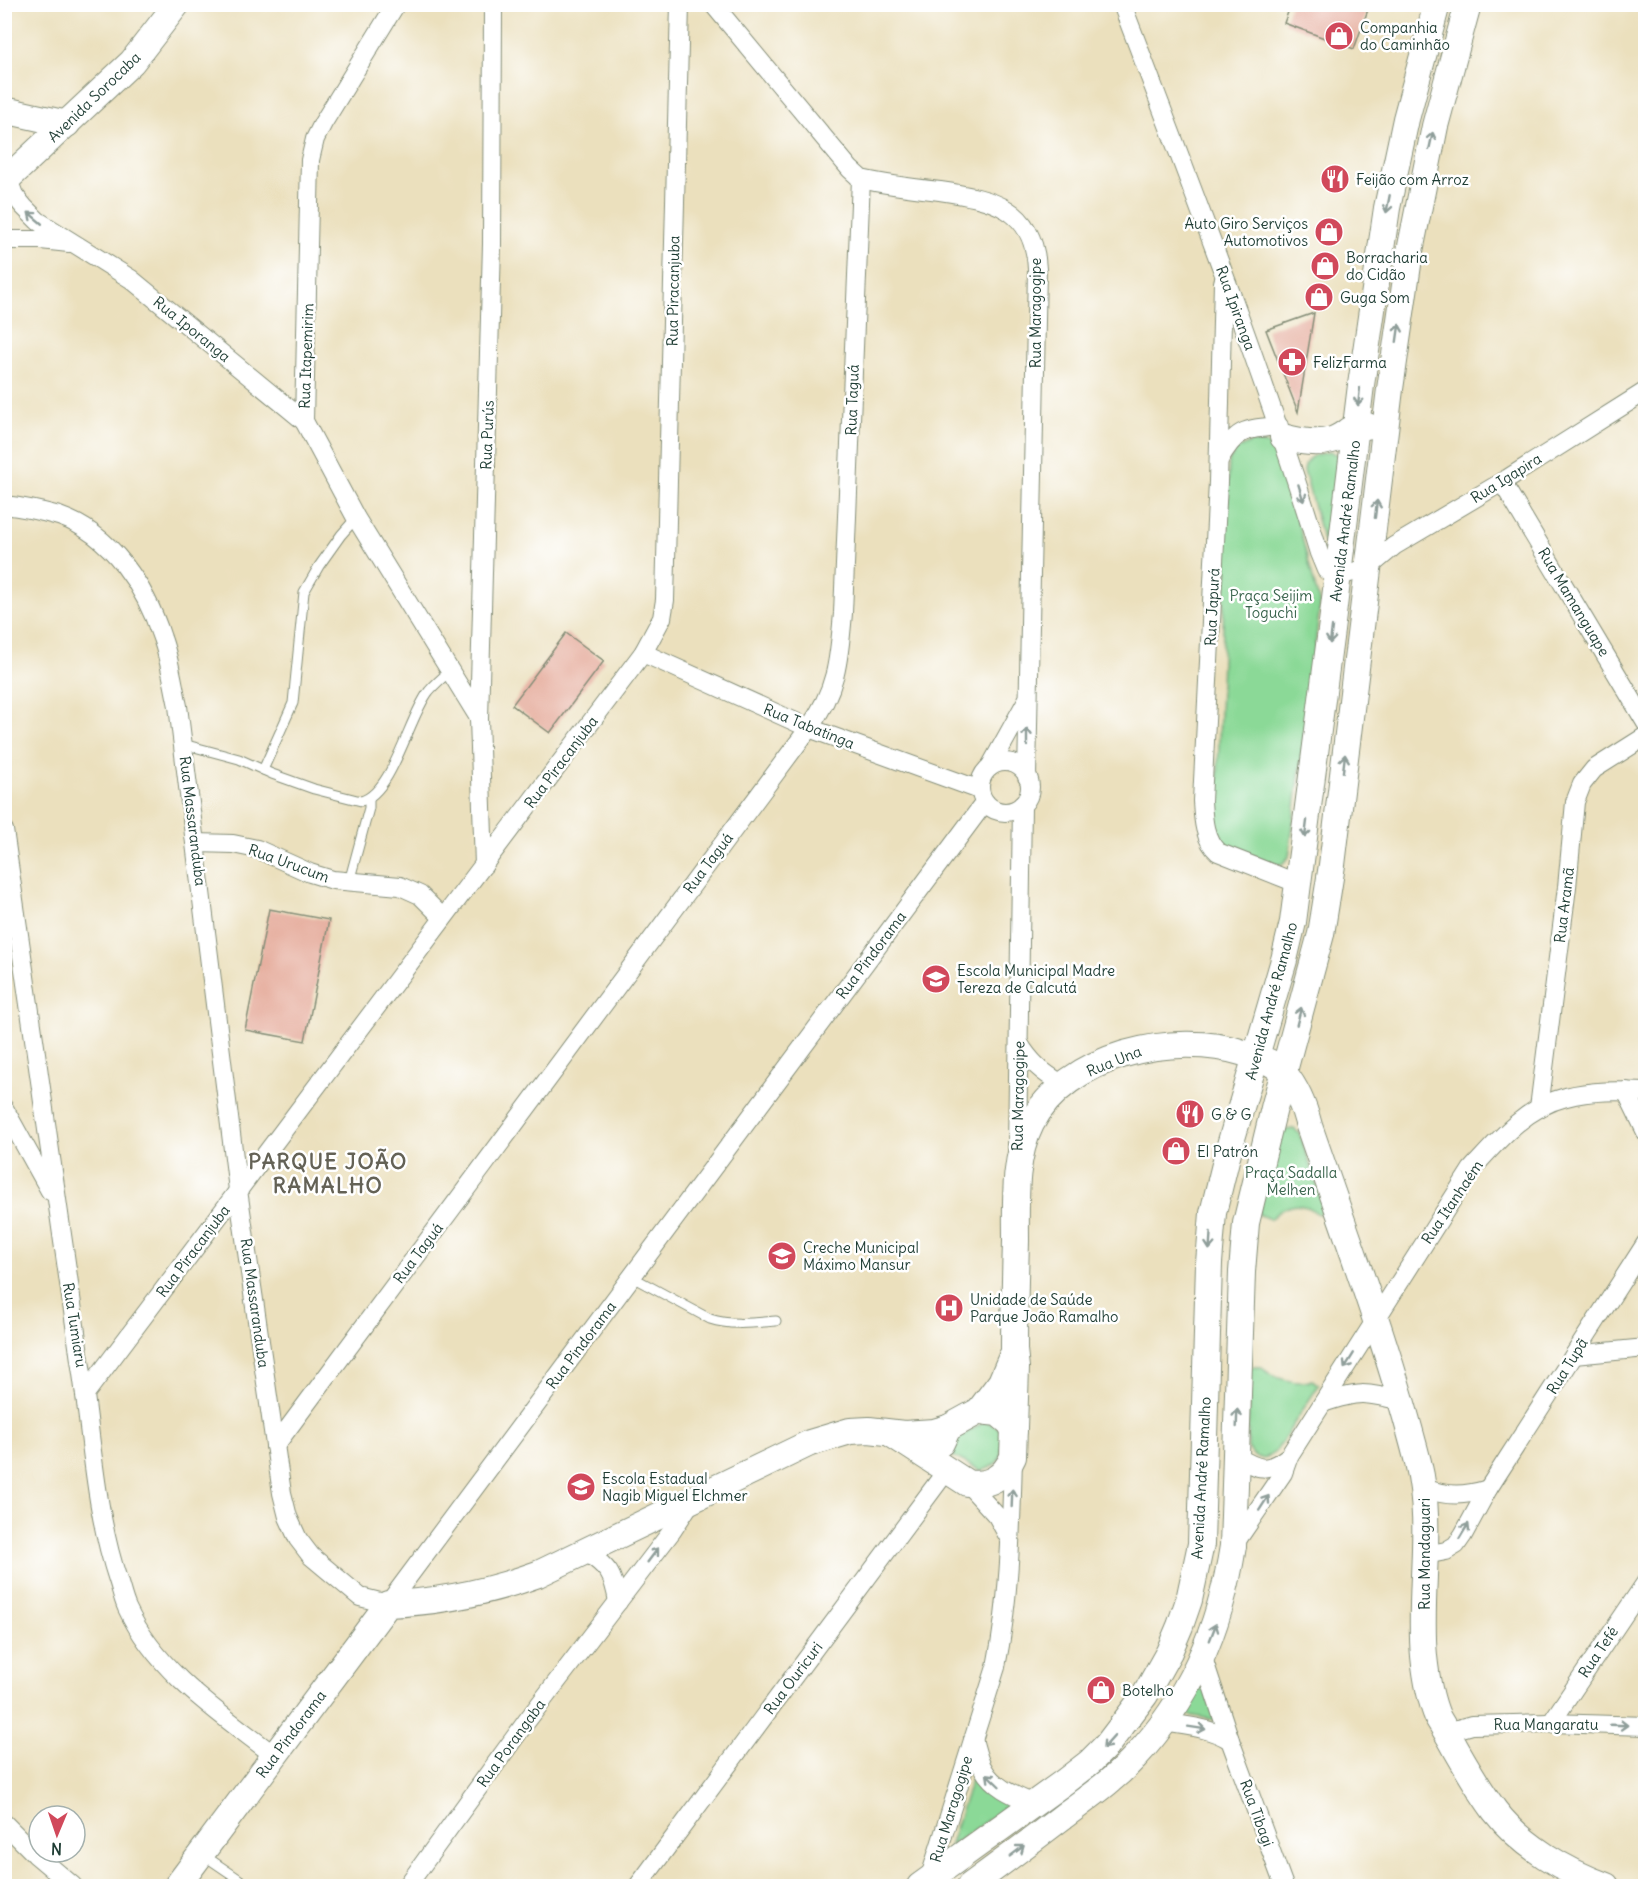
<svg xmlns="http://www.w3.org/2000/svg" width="1650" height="1891" font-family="Delius,sans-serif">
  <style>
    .green { fill: #8bd997; stroke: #558b66; stroke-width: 1.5 }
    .building { fill: #e4a796 }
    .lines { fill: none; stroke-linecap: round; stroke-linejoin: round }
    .lane-casing { stroke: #858e78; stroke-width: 11 }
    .street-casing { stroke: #858e78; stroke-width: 20 }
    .secondary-casing { stroke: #858e78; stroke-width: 28 }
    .lane { stroke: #fff; stroke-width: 9 }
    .street { stroke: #fff; stroke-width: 18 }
    .secondary { stroke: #fff; stroke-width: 26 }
    .oneway { stroke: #8f9e9a }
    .labels { text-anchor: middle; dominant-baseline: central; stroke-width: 5; stroke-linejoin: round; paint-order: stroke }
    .poi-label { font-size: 15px; fill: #1f3d34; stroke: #fff; text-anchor: start }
    .street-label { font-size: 15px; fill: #1f3d34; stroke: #fff }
    .park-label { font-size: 15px; fill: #3a644d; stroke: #fff }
    .district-label { font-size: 21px; font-weight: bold; letter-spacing: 1.5px; fill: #646256; stroke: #fff }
  </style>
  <rect width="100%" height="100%" fill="#fff"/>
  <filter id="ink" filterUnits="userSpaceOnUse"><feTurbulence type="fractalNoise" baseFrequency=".0167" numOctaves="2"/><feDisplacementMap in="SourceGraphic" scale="12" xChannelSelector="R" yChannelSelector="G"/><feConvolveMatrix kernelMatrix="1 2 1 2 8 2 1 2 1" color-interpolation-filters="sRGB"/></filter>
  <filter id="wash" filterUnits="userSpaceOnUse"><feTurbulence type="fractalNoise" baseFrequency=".008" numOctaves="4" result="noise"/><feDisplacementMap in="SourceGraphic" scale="24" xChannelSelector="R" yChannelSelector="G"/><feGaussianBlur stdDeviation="1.35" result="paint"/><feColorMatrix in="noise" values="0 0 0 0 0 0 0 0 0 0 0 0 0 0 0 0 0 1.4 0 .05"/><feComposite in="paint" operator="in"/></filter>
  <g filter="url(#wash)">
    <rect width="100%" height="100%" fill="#ebe0bd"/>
    <g class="green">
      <polygon points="1252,442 1269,445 1280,455 1320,605 1289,857 1282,864 1273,865 1227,846 1222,842 1216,828 1229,461 1237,449"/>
      <path d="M 1330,452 L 1338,455 L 1340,461 L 1329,549 L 1323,541 L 1304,471 C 1306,454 1316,455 1330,452 Z"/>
      <path d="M 1294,1129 L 1299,1133 L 1326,1211 L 1318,1214 C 1300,1200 1285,1204 1270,1219 L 1258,1214 L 1280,1133 L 1284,1130 Z"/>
      <path d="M 1249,1367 L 1262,1367 C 1269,1378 1301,1386 1312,1380 L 1319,1385 L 1276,1451 L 1264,1459 L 1254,1456 L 1248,1448 Z"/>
      <path d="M 986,1421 L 1002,1430 C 1001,1453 1006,1463 981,1471 L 953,1456 L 950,1447 L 953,1441 Z"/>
      <polygon points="1202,1680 1216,1720 1182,1714"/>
      <polygon points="973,1774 978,1775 994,1794 1009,1805 949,1847"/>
    </g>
    <g id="blocks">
      <g class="building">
        <polygon points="1291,4 1370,4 1354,49 1284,23"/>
        <polygon points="1314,313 1298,412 1266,330"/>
        <polygon points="566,633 604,661 550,733 512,705"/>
        <polygon points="269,909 329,920 305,1041 245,1030"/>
      </g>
    </g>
  </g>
  <g filter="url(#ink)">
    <use href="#blocks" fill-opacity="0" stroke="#858e78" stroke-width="1.5"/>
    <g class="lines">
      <g class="lane-casing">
        <g id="lane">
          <path d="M 183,744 L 239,759 L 272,774 L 314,789 L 361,801 C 393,793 409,716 429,691 C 435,684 443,677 450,671"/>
          <polyline points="263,770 293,703 304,592 319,566 341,535 356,518"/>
          <polyline points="349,882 369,808 369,799"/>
          <path d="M 632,1277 L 710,1319 C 732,1326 752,1323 776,1321"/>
          <polyline points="202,1854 249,1886"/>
        </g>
      </g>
      <g class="street-casing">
        <g id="street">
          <polyline points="396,4 323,123 315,139 310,160 304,421 356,518 479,718"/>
          <path d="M 713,4 L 850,169 L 861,179 C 887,185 913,188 940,191 C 992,199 1034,207 1037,269 L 1027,777"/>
          <path d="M 1122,4 C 1191,186 1262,367 1319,553 L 1326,570 L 1337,577 L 1369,567 L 1394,546 L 1502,482 L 1646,391"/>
          <polyline points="8,179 14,195 24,207 38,221 131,279 304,421"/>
          <polyline points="4,240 41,240 69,243"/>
          <path d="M 1223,282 L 1218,482 L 1202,801 C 1203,818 1204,840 1218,852 L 1299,884"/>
          <path d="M 1219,460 C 1236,429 1245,429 1279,426"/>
          <polyline points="1502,482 1646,723"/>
          <path d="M 4,505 C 22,507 41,511 59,516 C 112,534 146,588 162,638 C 170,660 173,684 178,706 L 238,1190 L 282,1493 L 288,1517 L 298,1539 L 311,1556 L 360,1597 L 388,1604 L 985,802"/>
          <polyline points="643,653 809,728 980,790"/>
          <circle cx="1005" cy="787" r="25"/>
          <polyline points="990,767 1027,700"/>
          <path d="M 4,830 C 29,1009 54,1188 81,1367 C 92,1438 95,1511 118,1580 C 121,1589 123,1599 127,1608 C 157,1673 221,1714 275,1756"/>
          <polyline points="196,843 233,844 257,849 310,873 333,880 400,886 420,895 443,918"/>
          <polyline points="484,865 479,719 492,244 493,4"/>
          <path d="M 1019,1043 C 1030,1062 1043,1073 1062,1084"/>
          <polyline points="1626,1091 1646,1132"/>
          <polyline points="4,1108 50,1191"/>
          <polyline points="1539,1108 1567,887 1575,802 1582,784 1594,769 1646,736"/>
          <polyline points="1017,1148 1022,805"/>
          <polyline points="1574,1355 1646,1348"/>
          <polyline points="85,1394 643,653 662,618 665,600 680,4"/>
          <path d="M 1323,1403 C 1359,1391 1364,1392 1401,1401"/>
          <path d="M 275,1446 L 809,728 C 837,689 839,660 843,613 L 861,179"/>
          <path d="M 1236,1456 C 1259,1470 1267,1473 1289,1456"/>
          <polyline points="967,1483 997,1516 1009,1538"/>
          <path d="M 1424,1488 C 1447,1497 1465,1496 1488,1489"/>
          <path d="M 1233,1546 L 1283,1473 L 1289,1456 L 1471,1170 C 1498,1140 1526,1107 1566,1097 C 1591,1090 1620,1091 1646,1092"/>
          <path d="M 585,1551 C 609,1568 613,1573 618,1602"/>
          <polyline points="1425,1555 1446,1551 1456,1545 1463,1535 1488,1489 1646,1243"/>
          <polyline points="1203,1658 1230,1740 1284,1886"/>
          <path d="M 1163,1722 C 1186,1726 1209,1727 1230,1740"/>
          <polyline points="1551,1723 1646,1582"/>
          <polyline points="1447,1732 1472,1725 1551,1723 1646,1726"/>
          <path d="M 973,1739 C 976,1749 978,1761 984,1770 C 994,1788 1016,1796 1034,1804"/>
          <polyline points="4,1823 35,1854 73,1886"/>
          <path d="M 929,1880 L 996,1667 C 1010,1598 1011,1528 1013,1458"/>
          <polyline points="407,1886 526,1722 672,1531 691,1502"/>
          <polyline points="638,1886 947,1470"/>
        </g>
      </g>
      <g class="secondary-casing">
        <g id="secondary">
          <polyline points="4,110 67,124"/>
          <polyline points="4,182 132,62 177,4"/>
          <path d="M 1283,437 C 1300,441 1316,445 1332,440 C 1348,435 1349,424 1367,426"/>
          <polyline points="979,1411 1001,1382 1012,1356"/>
          <path d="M 890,1433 L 967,1483 C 989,1487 1004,1477 1013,1457 L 1016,1368 L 1014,1350 C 1014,1314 1015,1277 1016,1241 C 1016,1203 1013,1160 1031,1124 C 1066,1055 1174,1030 1244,1053 C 1258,1058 1273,1061 1284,1073 C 1297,1089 1304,1106 1309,1126 C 1347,1237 1389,1348 1418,1462 C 1434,1526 1418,1591 1424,1656 C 1426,1676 1430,1699 1438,1718 C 1444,1728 1451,1739 1456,1749 C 1468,1770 1480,1791 1495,1811 C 1522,1846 1565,1871 1606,1886"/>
          <polyline points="941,1443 948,1428 979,1411 998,1413 1010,1423 1014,1430"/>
          <path d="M 177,1886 L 388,1604 C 441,1602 489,1592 538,1574 L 810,1443 L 850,1431 L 869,1430 L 904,1434 L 934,1432 L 948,1428"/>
          <polyline points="920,1886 1064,1782 1090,1762 1107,1745 1145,1695 1169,1652 1180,1626 1189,1600 1201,1544 1209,1263 1213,1213 1228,1152 1284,960 1293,922 1333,615 1361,385 1387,208 1406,119 1437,4"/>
          <path d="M 970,1886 C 1000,1864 1031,1841 1061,1818 C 1086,1799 1113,1781 1135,1757 C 1190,1699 1221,1625 1233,1546 L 1242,1272 L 1246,1223 L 1274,1108 L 1321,934 L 1332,865 L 1390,389 L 1410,251 L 1435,126 L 1468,4"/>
        </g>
      </g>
      <use href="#lane" class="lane"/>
      <use href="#street" class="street"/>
      <use href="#secondary" class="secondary"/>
    </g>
    <defs><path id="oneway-shaft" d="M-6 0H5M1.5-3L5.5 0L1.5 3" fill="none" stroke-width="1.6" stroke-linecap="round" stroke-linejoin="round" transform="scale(1.5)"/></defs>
    <g class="oneway">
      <use href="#oneway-shaft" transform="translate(1431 141) rotate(-78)"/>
      <use href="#oneway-shaft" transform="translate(1388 204) rotate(101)"/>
      <use href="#oneway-shaft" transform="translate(35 218) rotate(-140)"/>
      <use href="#oneway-shaft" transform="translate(1398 333) rotate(-82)"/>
      <use href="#oneway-shaft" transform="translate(1359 397) rotate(96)"/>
      <use href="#oneway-shaft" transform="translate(1301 493) rotate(73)"/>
      <use href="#oneway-shaft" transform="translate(1376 509) rotate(-83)"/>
      <use href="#oneway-shaft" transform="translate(1331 635) rotate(97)"/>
      <use href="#oneway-shaft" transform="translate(1027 737) rotate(-90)"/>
      <use href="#oneway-shaft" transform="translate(1344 763) rotate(-83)"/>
      <use href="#oneway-shaft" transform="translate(1306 829) rotate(97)"/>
      <use href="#oneway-shaft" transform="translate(1299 1016) rotate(-75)"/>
      <use href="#oneway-shaft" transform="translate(1210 1241) rotate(94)"/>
      <use href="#oneway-shaft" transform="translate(1349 1361) rotate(122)"/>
      <use href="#oneway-shaft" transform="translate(1237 1418) rotate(-88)"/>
      <use href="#oneway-shaft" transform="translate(1012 1498) rotate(-88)"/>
      <use href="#oneway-shaft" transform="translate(1264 1503) rotate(-57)"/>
      <use href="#oneway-shaft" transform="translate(1464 1531) rotate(-59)"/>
      <use href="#oneway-shaft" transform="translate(653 1555) rotate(-53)"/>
      <use href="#oneway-shaft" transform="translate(1213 1632) rotate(-69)"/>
      <use href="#oneway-shaft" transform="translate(1619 1725) rotate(2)"/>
      <use href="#oneway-shaft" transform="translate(1197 1728) rotate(9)"/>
      <use href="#oneway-shaft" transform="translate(1109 1742) rotate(132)"/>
      <use href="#oneway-shaft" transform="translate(993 1780) rotate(-136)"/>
      <use href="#oneway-shaft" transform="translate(1017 1851) rotate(-37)"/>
    </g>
  </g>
  <defs>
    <g id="shop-disc" transform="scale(1.5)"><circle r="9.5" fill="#d1495b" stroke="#fff"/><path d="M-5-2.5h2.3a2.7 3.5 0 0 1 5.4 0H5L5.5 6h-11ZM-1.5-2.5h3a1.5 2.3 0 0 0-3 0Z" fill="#fff"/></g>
    <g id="restaurant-disc" transform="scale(1.5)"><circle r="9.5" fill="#d1495b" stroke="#fff"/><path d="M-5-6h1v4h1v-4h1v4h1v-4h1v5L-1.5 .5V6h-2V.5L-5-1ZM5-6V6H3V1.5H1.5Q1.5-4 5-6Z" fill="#fff"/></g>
    <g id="pharmacy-disc" transform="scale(1.5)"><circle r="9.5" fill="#d1495b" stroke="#fff"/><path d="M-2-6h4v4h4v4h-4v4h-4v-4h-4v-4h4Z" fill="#fff"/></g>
    <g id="school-disc" transform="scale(1.5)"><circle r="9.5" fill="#d1495b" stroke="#fff"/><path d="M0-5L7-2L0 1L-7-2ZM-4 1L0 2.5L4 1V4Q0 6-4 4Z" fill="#fff"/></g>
    <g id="hospital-disc" transform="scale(1.5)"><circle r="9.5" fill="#d1495b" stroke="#fff"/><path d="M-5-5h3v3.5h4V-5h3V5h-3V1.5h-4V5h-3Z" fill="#fff"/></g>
  </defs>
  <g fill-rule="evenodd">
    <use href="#shop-disc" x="1339" y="36"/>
    <use href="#restaurant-disc" x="1335" y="179"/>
    <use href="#shop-disc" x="1329" y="232"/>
    <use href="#shop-disc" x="1325" y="266"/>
    <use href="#shop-disc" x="1319" y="297"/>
    <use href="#pharmacy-disc" x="1292" y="362"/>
    <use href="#school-disc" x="936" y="979"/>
    <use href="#restaurant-disc" x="1190" y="1114"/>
    <use href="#shop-disc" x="1176" y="1151"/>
    <use href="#school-disc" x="782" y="1256"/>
    <use href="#hospital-disc" x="949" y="1308"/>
    <use href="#school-disc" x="581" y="1487"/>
    <use href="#shop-disc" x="1101" y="1690"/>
  </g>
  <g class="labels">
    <g class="poi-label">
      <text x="1360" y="27">Companhia<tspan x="1360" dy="17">do Caminhão</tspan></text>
      <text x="1356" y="179">Feijão com Arroz</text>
      <text x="1308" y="223" text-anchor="end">Auto Giro Serviços<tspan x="1308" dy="17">Automotivos</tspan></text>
      <text x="1346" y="257">Borracharia<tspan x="1346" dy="17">do Cidão</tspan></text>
      <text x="1340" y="297">Guga Som</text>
      <text x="1313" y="362">FelizFarma</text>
      <text x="957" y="970">Escola Municipal Madre<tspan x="957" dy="17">Tereza de Calcutá</tspan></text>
      <text x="1211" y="1114">G &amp; G</text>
      <text x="1197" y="1151">El Patrón</text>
      <text x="803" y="1247">Creche Municipal<tspan x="803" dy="17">Máximo Mansur</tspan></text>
      <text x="970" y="1299">Unidade de Saúde<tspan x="970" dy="17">Parque João Ramalho</tspan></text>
      <text x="602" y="1478">Escola Estadual<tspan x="602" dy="17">Nagib Miguel Elchmer</tspan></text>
      <text x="1122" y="1690">Botelho</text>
    </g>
    <g class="street-label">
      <text transform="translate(94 97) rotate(-44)">Avenida Sorocaba</text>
      <text transform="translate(673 291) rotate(-89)">Rua Piracanjuba</text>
      <text transform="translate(1236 308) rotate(70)">Rua Ipiranga</text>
      <text transform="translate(1035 313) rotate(-90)">Rua Maragogipe</text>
      <text transform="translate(192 329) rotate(39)">Rua Iporanga</text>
      <text transform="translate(306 356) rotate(-88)">Rua Itapemirim</text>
      <text transform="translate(852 400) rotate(-88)">Rua Taguá</text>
      <text transform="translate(487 435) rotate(-88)">Rua Purús</text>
      <text transform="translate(1506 478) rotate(-32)">Rua Igapira</text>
      <text transform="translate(1345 521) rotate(-83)">Avenida André Ramalho</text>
      <text transform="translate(1574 602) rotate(59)">Rua Mamanguape</text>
      <text transform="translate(1212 607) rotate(-87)">Rua Japurá</text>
      <text transform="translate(809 726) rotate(22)">Rua Tabatinga</text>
      <text transform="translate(561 762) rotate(-53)">Rua Piracanjuba</text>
      <text transform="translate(193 821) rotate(83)">Rua Massaranduba</text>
      <text transform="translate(289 863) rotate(20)">Rua Urucum</text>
      <text transform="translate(708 863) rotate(-53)">Rua Taguá</text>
      <text transform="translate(1564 905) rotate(-83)">Rua Aramã</text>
      <text transform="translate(871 955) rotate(-53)">Rua Pindorama</text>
      <text transform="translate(1271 1001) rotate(-75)">Avenida André Ramalho</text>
      <text transform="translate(1114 1061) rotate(-22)">Rua Una</text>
      <text transform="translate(1018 1096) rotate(-89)">Rua Maragogipe</text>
      <text transform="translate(1452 1202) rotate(-56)">Rua Itanhaém</text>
      <text transform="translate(193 1251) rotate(-53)">Rua Piracanjuba</text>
      <text transform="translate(418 1253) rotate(-53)">Rua Taguá</text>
      <text transform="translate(255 1303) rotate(82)">Rua Massaranduba</text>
      <text transform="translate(75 1325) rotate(81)">Rua Tumiaru</text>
      <text transform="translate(581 1345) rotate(-53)">Rua Pindorama</text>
      <text transform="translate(1567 1366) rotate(-58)">Rua Tupã</text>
      <text transform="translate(1201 1478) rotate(-87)">Avenida André Ramalho</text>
      <text transform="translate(1424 1554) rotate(-90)">Rua Mandaguari</text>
      <text transform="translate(1598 1652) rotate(-56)">Rua Tefé</text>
      <text transform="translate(793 1678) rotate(-53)">Rua Ouricuri</text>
      <text x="1546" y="1724">Rua Mangaratu</text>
      <text transform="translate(291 1734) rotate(-53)">Rua Pindorama</text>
      <text transform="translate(511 1743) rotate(-54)">Rua Porangaba</text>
      <text transform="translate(951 1809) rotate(-73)">Rua Maragogipe</text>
      <text transform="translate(1257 1813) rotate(70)">Rua Tibagi</text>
    </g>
    <g class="park-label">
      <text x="1271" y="595">Praça Seijim<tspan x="1271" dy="17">Toguchi</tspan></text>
      <text x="1291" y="1172">Praça Sadalla<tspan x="1291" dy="17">Melhen</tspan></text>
    </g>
    <g class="district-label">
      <text x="328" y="1161">PARQUE JOÃO<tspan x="328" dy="24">RAMALHO</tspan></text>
    </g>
  </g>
  <rect width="1650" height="1891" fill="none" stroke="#fff" stroke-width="24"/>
  <g transform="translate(57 1834) rotate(182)"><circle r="28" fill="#ffffff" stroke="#a5b1ae" stroke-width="1.5"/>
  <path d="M0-4.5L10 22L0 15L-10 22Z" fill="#d1495b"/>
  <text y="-9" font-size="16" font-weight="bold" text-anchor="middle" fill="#1f3d34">N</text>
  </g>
</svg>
